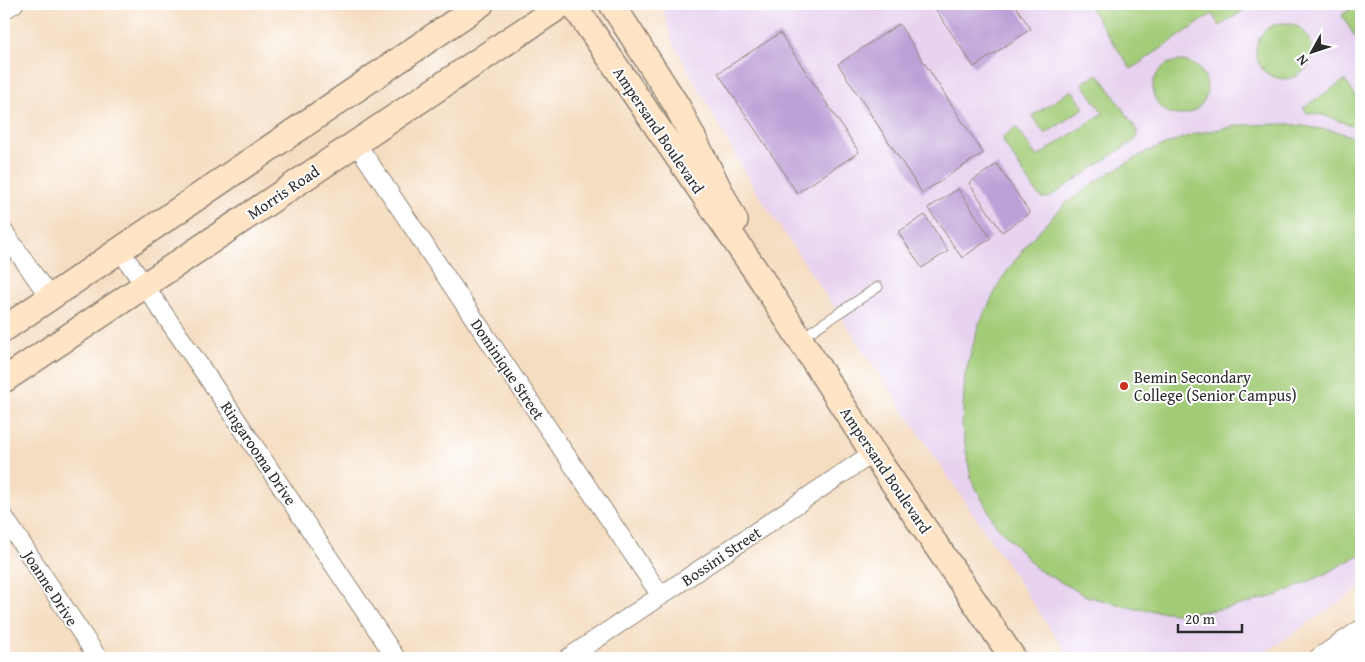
<svg xmlns="http://www.w3.org/2000/svg" width="1365" height="662" font-family="'Gentium Book Plus',serif">
  <style>
    .built { fill: #e7d2ef }
    .green { fill: #a3cc78; stroke: #677c52 }
    .building { fill: #bda0d7 }
    .lines { fill: none; stroke-linecap: round; stroke-linejoin: round }
    .lane-casing { stroke: #908476; stroke-width: 11 }
    .street-casing { stroke: #908476; stroke-width: 20 }
    .secondary-casing { stroke: #908476; stroke-width: 28 }
    .lane { stroke: #fff; stroke-width: 9 }
    .street { stroke: #fff; stroke-width: 18 }
    .secondary { stroke: #ffe4c6; stroke-width: 25 }
    .poi-dot { fill: #c8321e; stroke: #fff; stroke-width: 2 }
    .labels { text-anchor: middle; dominant-baseline: central; stroke-width: 4; stroke-linejoin: round; paint-order: stroke }
    .street-label { font-size: 16px; fill: #2b2b2b; stroke: #fff }
    .poi-label { font-size: 16px; fill: #2b2b2b; stroke: #fff; text-anchor: start }
  </style>
  <rect width="100%" height="100%" fill="#fff"/>
  <filter id="ink" filterUnits="userSpaceOnUse"><feTurbulence type="fractalNoise" baseFrequency=".02" numOctaves="2"/><feDisplacementMap in="SourceGraphic" scale="10" xChannelSelector="R" yChannelSelector="G"/><feConvolveMatrix kernelMatrix="1 2 1 2 8 2 1 2 1" color-interpolation-filters="sRGB"/></filter>
  <filter id="wash" filterUnits="userSpaceOnUse"><feTurbulence type="fractalNoise" baseFrequency=".0096" numOctaves="4" result="noise"/><feDisplacementMap in="SourceGraphic" scale="20" xChannelSelector="R" yChannelSelector="G"/><feGaussianBlur stdDeviation="1.12" result="paint"/><feColorMatrix in="noise" values="0 0 0 0 0 0 0 0 0 0 0 0 0 0 0 0 0 1.4 0 .05"/><feComposite in="paint" operator="in"/></filter>
  <g filter="url(#wash)">
    <rect width="100%" height="100%" fill="#f5ddc1"/>
    <polygon class="built" points="662,4 1361,4 1361,587 1257,658 1070,658 752,185 672,41"/>
    <g class="green">
      <polygon points="1087,4 1253,4 1220,26 1212,14 1131,69"/>
      <polygon points="1358,4 1361,4 1361,46 1342,16 1343,14"/>
      <circle cx="1284" cy="51" r="28"/>
      <circle cx="1180" cy="88" r="27"/>
      <polygon points="1098,74 1101,77 1137,130 1137,135 1135,140 1048,198 1043,198 1038,195 1004,143 1003,137 1016,127 1037,157 1103,113 1082,83"/>
      <polygon points="1345,80 1361,104 1361,129 1323,115 1307,113 1303,108"/>
      <polygon points="1072,90 1084,108 1045,134 1032,116"/>
      <polygon points="1288,124 1336,131 1361,140 1361,554 1321,576 1278,595 1233,607 1185,614 1136,609 1086,596 1037,569 996,525 971,479 962,427 965,375 979,324 1001,280 1030,240 1065,204 1106,175 1148,151 1194,134 1240,125"/>
    </g>
    <g id="blocks">
      <g class="building">
        <polygon points="932,4 1014,4 1031,29 974,67"/>
        <polygon points="899,24 983,153 922,193 838,64"/>
        <polygon points="780,33 859,152 797,193 718,73"/>
        <polygon points="997,164 1030,213 1002,232 969,183"/>
        <polygon points="958,189 991,238 962,258 928,208"/>
        <polygon points="925,215 948,251 922,268 898,232"/>
      </g>
    </g>
  </g>
  <g filter="url(#ink)">
    <use href="#blocks" fill-opacity="0" stroke="#908476" stroke-width="1"/>
    <g class="lines">
      <g class="lane-casing">
        <polyline id="lane" points="801,338 878,287"/>
      </g>
      <g class="street-casing">
        <g id="street">
          <polyline points="4,10 14,4"/>
          <polyline points="356,143 661,596"/>
          <polyline points="4,232 50,298"/>
          <polyline points="120,250 228,407 396,658"/>
          <polyline points="4,517 98,658"/>
          <polyline points="1343,641 1354,658"/>
          <polyline points="568,658 873,453"/>
          <polyline points="1318,658 1361,629"/>
        </g>
      </g>
      <g class="secondary-casing">
        <g id="secondary">
          <polyline points="573,4 762,280 873,453 1013,658"/>
          <polyline points="612,4 677,106 735,221"/>
          <polyline points="4,329 481,4"/>
          <polyline points="4,380 563,4"/>
        </g>
      </g>
      <use href="#lane" class="lane"/>
      <use href="#street" class="street"/>
      <use href="#secondary" class="secondary"/>
    </g>
  </g>
  <circle class="poi-dot" cx="1124" cy="386" r="5"/>
  <g class="labels">
    <g class="street-label">
      <text transform="translate(659 130) rotate(56)">Ampersand Boulevard</text>
      <text transform="translate(283 192) rotate(-34)">Morris Road</text>
      <text transform="translate(508 369) rotate(56)">Dominique Street</text>
      <text transform="translate(259 453) rotate(56)">Ringarooma Drive</text>
      <text transform="translate(886 470) rotate(56)">Ampersand Boulevard</text>
      <text transform="translate(721 556) rotate(-34)">Bossini Street</text>
      <text transform="translate(51 588) rotate(57)">Joanne Drive</text>
    </g>
    <g class="poi-label">
      <text x="1134" y="377">Bemin Secondary<tspan x="1134" dy="18">College (Senior Campus)</tspan></text>
    </g>
  </g>
  <rect width="1365" height="662" fill="none" stroke="#fff" stroke-width="20"/>
  <g transform="translate(1312 52) rotate(230)" stroke="#ffffff" stroke-width="4" paint-order="stroke">
  <path d="M0-4L9 19L0 12L-9 19Z" fill="#2b2b2b"/>
  <text y="-8" font-size="14" font-weight="bold" text-anchor="middle" fill="#2b2b2b">N</text>
  </g>
  <path d="M1178 624v8h64v-8" fill="none" stroke="#2b2b2b" stroke-width="2.5"/>
  <text x="1185" y="624" font-size="15" fill="#2b2b2b" stroke="#ffffff" stroke-width="4" paint-order="stroke">20 m</text>
</svg>
